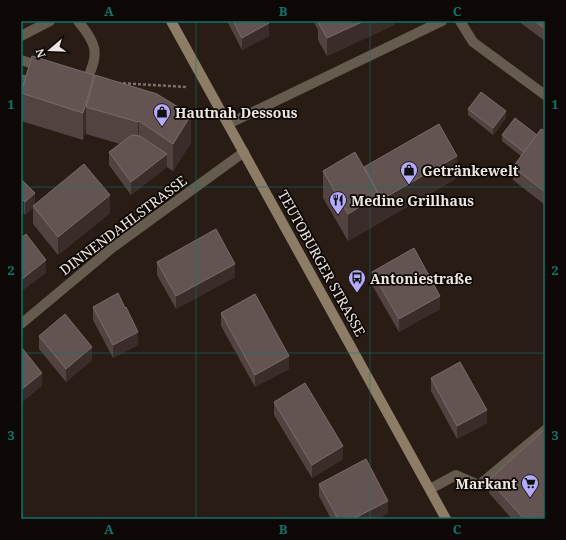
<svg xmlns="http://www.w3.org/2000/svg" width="566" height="540" font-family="'Noto Serif',serif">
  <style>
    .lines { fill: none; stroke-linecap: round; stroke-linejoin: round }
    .path { stroke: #7c716b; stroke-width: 2.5; stroke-dasharray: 3 2; stroke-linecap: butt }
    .service { stroke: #655b4e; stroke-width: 10 }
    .minor { stroke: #655b4e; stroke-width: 10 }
    .secondary { stroke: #8d7d67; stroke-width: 10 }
    .wall { fill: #524240 }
    .shaded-wall { fill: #3a2c28 }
    .building { fill: #635451; stroke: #796b68 }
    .grid { fill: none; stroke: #0f766e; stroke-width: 1; stroke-opacity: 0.55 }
    .labels { text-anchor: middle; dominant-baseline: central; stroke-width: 3.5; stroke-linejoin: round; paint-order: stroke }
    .poi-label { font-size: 14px; font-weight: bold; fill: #efe6e1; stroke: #0d0805; text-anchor: start }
    .street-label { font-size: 14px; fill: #efe6e1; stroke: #0d0805 }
    .neatline { fill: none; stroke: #0f766e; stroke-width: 1.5 }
    .grid-label { font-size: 13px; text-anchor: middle; font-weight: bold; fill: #0f766e }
  </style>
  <rect width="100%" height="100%" fill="#281c15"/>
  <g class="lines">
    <polyline class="path" points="118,83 187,87"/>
    <polyline class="service" points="430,489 456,475 479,485 545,430"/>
    <g class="minor">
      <path d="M 78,21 C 97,44 100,54 86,81"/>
      <polyline points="460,21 473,42 545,95"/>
      <polyline points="21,36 50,21"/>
      <polyline points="21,60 42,67"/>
      <polyline points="228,124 442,21"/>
      <polyline points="21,324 112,248 244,152"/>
    </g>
    <polyline class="secondary" points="171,21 446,519"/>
  </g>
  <g class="wall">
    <polygon points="227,21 271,21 269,22 269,36 242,50"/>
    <polygon points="313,21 395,21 394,25 327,56 318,40 318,30"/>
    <polygon points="518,21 545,21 545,41"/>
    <polygon points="21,75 26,76 94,78 191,143 173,171 167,167 131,195 109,165 109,152 120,144 86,134 86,128 83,140 21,121"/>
    <polygon points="468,109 506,118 493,135 468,115"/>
    <polygon points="545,131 545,205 513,180 513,167 521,156 502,141 502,135 537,135"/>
    <polygon points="364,167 457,178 348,241 323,198 323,171"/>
    <polygon points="21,179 35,204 110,213 58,255 33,224 33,208 25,215 24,213 21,215"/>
    <polygon points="157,262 235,277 176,309 157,275"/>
    <polygon points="372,272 440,309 399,332 372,285"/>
    <polygon points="93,307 138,345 113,358 93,320"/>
    <polygon points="221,313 289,369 255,387 221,326"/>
    <polygon points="39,336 92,360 66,382 39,349"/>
    <polygon points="431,378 487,423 457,439 431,391"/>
    <polygon points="274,402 343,459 312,478 274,415"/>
    <polygon points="489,480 545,519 512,519 489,493"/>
    <polygon points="319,484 388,513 378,519 331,519 319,496"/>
  </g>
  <g class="shaded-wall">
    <polygon points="364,21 395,21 394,25 327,56 327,38"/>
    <polygon points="269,23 269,36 242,50 242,38"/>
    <polygon points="94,75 94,102 86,107 86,128 83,140 83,113"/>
    <polygon points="506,111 506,118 493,135 493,128"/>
    <polygon points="191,115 191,143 173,171 173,144"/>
    <polygon points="139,121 139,149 138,149 138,122"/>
    <polygon points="167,154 167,167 131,195 131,182"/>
    <polygon points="457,156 457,178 348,241 348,214 379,195"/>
    <polygon points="35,193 35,206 33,206 33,208 25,215 25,202"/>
    <polygon points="110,195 110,213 58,255 58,237"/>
    <polygon points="24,200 24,213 21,215 21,202"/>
    <polygon points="46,260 46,273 21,292 21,280"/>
    <polygon points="235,264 235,277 176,309 176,296"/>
    <polygon points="440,296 440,309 399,332 399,319"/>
    <polygon points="138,332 138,345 113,358 113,345"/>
    <polygon points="92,347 92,360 66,382 66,369"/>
    <polygon points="289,356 289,369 255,387 255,375"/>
    <polygon points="42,373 42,386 21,403 21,390"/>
    <polygon points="487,410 487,423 457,439 457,426"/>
    <polygon points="343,446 343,459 312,478 312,465"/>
    <polygon points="388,501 388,513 378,519 353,519"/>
  </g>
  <g class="building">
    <polygon points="233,21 268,21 269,23 242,38"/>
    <polygon points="319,21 364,21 327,38 318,22"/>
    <polygon points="535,21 545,21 545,29"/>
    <polygon points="32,56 94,75 83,113 21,93"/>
    <polygon points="21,75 26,76 21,92"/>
    <polygon points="95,75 157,94 191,115 173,144 139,121 138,122 86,107"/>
    <polygon points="481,92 506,111 493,128 468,109"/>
    <polygon points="515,118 537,135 524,152 502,135"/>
    <polygon points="439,124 457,156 379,201 379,195 364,167"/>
    <polygon points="541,129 545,131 545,192 513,167"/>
    <polygon points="132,135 140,136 167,154 131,182 109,152"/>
    <polygon points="355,152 379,195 348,214 323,171"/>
    <polygon points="84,164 110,195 58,237 33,206"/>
    <polygon points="21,179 35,193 25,202 24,200 21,202"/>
    <polygon points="216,229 235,264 176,296 157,262"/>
    <polygon points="26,234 46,260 21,280 21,238"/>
    <polygon points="414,248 440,296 399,319 372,272"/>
    <polygon points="118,293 125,308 126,307 138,332 113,345 93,307"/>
    <polygon points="255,294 289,356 255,375 221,313"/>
    <polygon points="65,314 92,347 66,369 39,336"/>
    <polygon points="22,348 42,373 21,390 21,349"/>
    <polygon points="460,362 487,410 457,426 431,378"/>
    <polygon points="305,383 343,446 312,465 274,402"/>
    <polygon points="545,429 545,519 524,519 489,480"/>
    <polygon points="366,459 388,501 353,519 338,519 319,484"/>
  </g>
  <path class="grid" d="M 196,21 L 196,519M 370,21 L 370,519M 21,187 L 545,187M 21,353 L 545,353"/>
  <defs>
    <g id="shop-pin" transform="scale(0.9)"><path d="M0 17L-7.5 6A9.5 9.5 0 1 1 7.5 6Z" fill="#b4acf9" stroke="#0d0805"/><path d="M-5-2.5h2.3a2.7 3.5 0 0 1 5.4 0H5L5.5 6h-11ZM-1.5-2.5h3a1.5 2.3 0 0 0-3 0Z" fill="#111"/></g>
    <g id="restaurant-pin" transform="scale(0.9)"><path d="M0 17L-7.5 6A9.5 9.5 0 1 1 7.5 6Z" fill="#b4acf9" stroke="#0d0805"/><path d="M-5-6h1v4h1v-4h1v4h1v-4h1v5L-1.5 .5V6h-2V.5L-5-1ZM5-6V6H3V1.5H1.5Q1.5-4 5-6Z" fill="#111"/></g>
    <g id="bus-pin" transform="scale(0.9)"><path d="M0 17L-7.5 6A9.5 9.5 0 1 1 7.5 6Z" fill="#b4acf9" stroke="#0d0805"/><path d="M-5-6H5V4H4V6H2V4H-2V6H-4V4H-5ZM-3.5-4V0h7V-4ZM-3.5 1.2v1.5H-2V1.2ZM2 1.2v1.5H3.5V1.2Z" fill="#111"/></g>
    <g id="supermarket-pin" transform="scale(0.9)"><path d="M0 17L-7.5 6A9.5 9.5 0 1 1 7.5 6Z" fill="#b4acf9" stroke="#0d0805"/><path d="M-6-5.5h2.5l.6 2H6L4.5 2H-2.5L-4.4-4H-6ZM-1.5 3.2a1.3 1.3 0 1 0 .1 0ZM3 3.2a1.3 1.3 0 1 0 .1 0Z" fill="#111"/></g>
  </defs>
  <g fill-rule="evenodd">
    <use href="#shop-pin" x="162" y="112"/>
    <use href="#shop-pin" x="409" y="170"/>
    <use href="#restaurant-pin" x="338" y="200"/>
    <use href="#bus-pin" x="357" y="278"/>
    <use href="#supermarket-pin" x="530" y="483"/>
  </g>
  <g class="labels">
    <g class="poi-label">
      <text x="175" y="112">Hautnah Dessous</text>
      <text x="422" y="170">Getränkewelt</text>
      <text x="351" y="200">Medine Grillhaus</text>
      <text x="370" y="278">Antoniestraße</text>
      <text x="517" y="483" text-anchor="end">Markant</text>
    </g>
    <g class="street-label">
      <text transform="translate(123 225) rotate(-37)">DINNENDAHLSTRASSE</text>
      <text transform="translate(322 263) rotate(61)">TEUTOBURGER STRASSE</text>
    </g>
  </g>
  <rect width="566" height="540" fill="none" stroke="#0d0805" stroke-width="44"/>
  <g transform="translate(50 50) rotate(251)" stroke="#0d0805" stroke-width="3" paint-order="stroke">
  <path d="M0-3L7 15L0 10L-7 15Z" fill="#efe6e1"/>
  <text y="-6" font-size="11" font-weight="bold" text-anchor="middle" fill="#efe6e1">N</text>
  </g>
  <rect x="22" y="22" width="522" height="496" class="neatline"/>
  <g class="grid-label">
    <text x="109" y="16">A</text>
    <text x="283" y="16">B</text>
    <text x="457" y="16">C</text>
    <text x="11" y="109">1</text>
    <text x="555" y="109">1</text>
    <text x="11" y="275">2</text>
    <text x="555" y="275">2</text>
    <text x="11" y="440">3</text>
    <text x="555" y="440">3</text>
    <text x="109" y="534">A</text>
    <text x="283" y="534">B</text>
    <text x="457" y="534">C</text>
  </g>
</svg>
